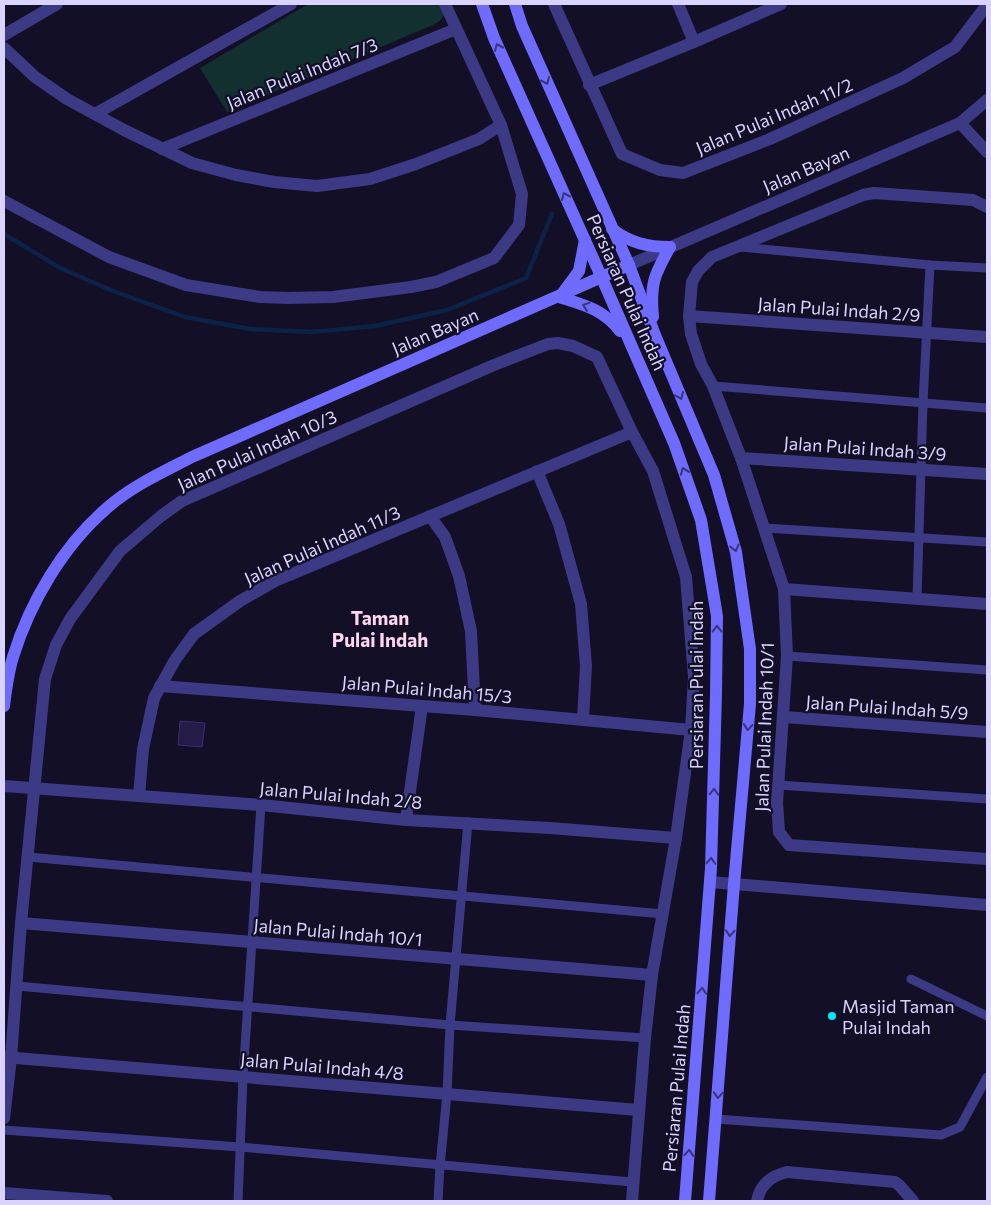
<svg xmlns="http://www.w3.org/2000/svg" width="991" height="1205" font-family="Commissioner,sans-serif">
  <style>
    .green { fill: #12302f }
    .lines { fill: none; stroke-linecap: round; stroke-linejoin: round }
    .stream { stroke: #0c2248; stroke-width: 4.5 }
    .building { fill: #241b47; stroke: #3b2d73 }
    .lane { stroke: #3d3a85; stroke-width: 9 }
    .street { stroke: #3d3a85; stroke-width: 12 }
    .secondary { stroke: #6f6bff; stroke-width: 12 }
    .oneway { stroke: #38347d }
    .poi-dot { fill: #00e5ff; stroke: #130f26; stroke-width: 2 }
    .labels { text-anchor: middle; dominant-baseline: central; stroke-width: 4.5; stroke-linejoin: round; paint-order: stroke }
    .street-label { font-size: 18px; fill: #d9d4ff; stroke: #130f26 }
    .poi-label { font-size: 18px; fill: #d9d4ff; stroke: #130f26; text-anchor: start }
    .neighbourhood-label { font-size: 19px; font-weight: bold; fill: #ffd6f0; stroke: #130f26 }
  </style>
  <rect width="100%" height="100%" fill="#130f26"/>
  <polygon class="green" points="308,4 439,4 444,15 440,21 433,25 227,112 200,68"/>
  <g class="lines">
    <polyline class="stream" points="4,234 60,268 113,291 185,317 250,329 313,332 375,326 447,310 526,278 552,214"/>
  </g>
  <polygon class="building" points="180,721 205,723 202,747 178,745"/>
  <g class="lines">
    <g class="lane">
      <polyline points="741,247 930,265 987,268"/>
      <polyline points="713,386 987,408"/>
      <polyline points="765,528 987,542"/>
      <polyline points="917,599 923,403 930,265"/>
      <polyline points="787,656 987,670"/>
      <polyline points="779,785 987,799"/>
      <polyline points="28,857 663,914"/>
      <polyline points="911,979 987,1016"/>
      <polyline points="17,986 450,1025 645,1038"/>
      <polyline points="716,1119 941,1135 960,1127 987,1077"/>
      <polyline points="4,1130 240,1147 632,1182"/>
      <polyline points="238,1201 243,1077 261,805"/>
      <polyline points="438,1201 440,1166 447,1094 450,1025 468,822"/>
    </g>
    <g class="street">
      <polyline points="554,4 622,154 660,170 683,173 770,139 903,78 955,47 987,5"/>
      <polyline points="678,4 694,42"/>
      <polyline points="4,35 57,4"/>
      <polyline points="4,48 35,77 67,99 124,130 192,163 236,175 274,182 317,186 370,179 416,164 479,139 501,125"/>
      <polyline points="589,85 694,42 781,4"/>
      <polyline points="95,114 291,4"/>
      <polyline points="960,123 987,152"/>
      <polyline points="162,149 456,29"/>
      <polyline points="4,201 109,257 186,285 260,297 288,298 333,297 411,287 436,282 494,258 519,225 522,194 501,125 445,4"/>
      <polyline points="987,207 973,200 874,193 863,195 712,257 698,271 692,282 689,316 691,334 701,364 713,386 741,458 784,589 787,656 777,803 779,832 789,845 987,859"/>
      <polyline points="629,265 960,123 987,100"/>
      <polyline points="689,316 987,337"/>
      <polyline points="741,458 987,474"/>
      <polyline points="537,471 559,524 581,604 586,666 583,719"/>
      <polyline points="430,516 445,537 459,576 471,631 475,710"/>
      <polyline points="784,589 987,604"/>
      <polyline points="160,686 475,710 691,730"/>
      <polyline points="784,717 987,732"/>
      <polyline points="4,786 261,805 406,820 550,828 676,838"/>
      <polyline points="139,796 143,749 154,698 175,660 194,634 240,601 275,581 632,432"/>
      <polyline points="406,820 422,706"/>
      <polyline points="710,882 987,905"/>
      <polyline points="21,923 652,975"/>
      <polyline points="4,1057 638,1110"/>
      <polyline points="4,1118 11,1058 21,923 45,679 56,645 70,619 120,551 161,516 182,501 494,365 548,344 558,343 573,346 597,357 632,432 653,471 686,577 694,677 691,730 676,838 652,975 645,1038 632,1201"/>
      <polyline points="4,1193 107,1201"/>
      <path d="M 757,1201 C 760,1185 770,1176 787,1172 L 895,1182 L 900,1186 L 913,1201"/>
    </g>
    <g class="secondary">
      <polyline points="482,4 494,38 601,276 674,443 701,520 717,616 716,694 711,868 685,1201"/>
      <polyline points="515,4 522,26 629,265 655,335 714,475 736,552 750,649 750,704 734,884 709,1201"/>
      <path d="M 612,229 C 630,243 648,247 670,247"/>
      <polyline points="562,294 579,271 585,240"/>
      <path d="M 559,297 C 584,305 603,309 620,331"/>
      <path d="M 653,317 C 650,284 654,275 670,247"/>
      <path d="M 4,706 C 6,690 8,673 13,657 C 30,602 63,546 107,508 C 132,486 163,472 192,457 L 629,265"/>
    </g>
  </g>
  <defs><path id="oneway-chevron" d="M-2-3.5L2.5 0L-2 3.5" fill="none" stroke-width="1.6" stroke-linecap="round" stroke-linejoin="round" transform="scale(1.25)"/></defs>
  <g class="oneway">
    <use href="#oneway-chevron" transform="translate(498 47) rotate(-114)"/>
    <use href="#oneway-chevron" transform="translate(546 81) rotate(66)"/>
    <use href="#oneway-chevron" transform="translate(565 196) rotate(-114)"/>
    <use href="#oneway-chevron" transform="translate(586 306) rotate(-161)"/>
    <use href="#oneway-chevron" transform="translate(680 396) rotate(67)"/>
    <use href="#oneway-chevron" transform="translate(684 471) rotate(-110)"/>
    <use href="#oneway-chevron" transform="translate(735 548) rotate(76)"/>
    <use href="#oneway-chevron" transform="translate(717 629) rotate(-90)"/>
    <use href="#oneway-chevron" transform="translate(748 727) rotate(95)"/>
    <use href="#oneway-chevron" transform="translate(714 792) rotate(-88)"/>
    <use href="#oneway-chevron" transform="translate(711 861) rotate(-87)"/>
    <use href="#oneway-chevron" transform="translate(730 933) rotate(94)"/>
    <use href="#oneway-chevron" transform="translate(702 991) rotate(-86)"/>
    <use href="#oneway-chevron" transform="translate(718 1095) rotate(94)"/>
    <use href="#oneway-chevron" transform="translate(689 1153) rotate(-85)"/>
  </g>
  <circle class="poi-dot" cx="832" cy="1016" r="5"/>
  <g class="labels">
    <g class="street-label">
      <text transform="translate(302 73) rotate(-22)">Jalan Pulai Indah 7/3</text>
      <text transform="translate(774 116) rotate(-23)">Jalan Pulai Indah 11/2</text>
      <text transform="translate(806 169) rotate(-23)">Jalan Bayan</text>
      <text transform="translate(627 292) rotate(66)">Persiaran Pulai Indah</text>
      <text transform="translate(839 309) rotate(4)">Jalan Pulai Indah 2/9</text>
      <text transform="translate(435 331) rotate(-23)">Jalan Bayan</text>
      <text transform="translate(865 448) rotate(4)">Jalan Pulai Indah 3/9</text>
      <text transform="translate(257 450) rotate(-24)">Jalan Pulai Indah 10/3</text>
      <text transform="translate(322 545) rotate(-24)">Jalan Pulai Indah 11/3</text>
      <text transform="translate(696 685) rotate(-90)">Persiaran Pulai Indah</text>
      <text transform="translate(427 689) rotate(5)">Jalan Pulai Indah 15/3</text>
      <text transform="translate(887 707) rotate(4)">Jalan Pulai Indah 5/9</text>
      <text transform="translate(764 727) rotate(-88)">Jalan Pulai Indah 10/1</text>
      <text transform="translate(341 795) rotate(5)">Jalan Pulai Indah 2/8</text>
      <text transform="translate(338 932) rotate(5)">Jalan Pulai Indah 10/1</text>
      <text transform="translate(322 1066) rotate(5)">Jalan Pulai Indah 4/8</text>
      <text transform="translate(676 1088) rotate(-85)">Persiaran Pulai Indah</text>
    </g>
    <g class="poi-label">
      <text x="842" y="1006">Masjid Taman<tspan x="842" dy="21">Pulai Indah</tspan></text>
    </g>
    <g class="neighbourhood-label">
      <text x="380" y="617">Taman<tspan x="380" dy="22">Pulai Indah</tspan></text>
    </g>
  </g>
  <rect width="991" height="1205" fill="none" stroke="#d9d4ff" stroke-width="10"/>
</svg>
